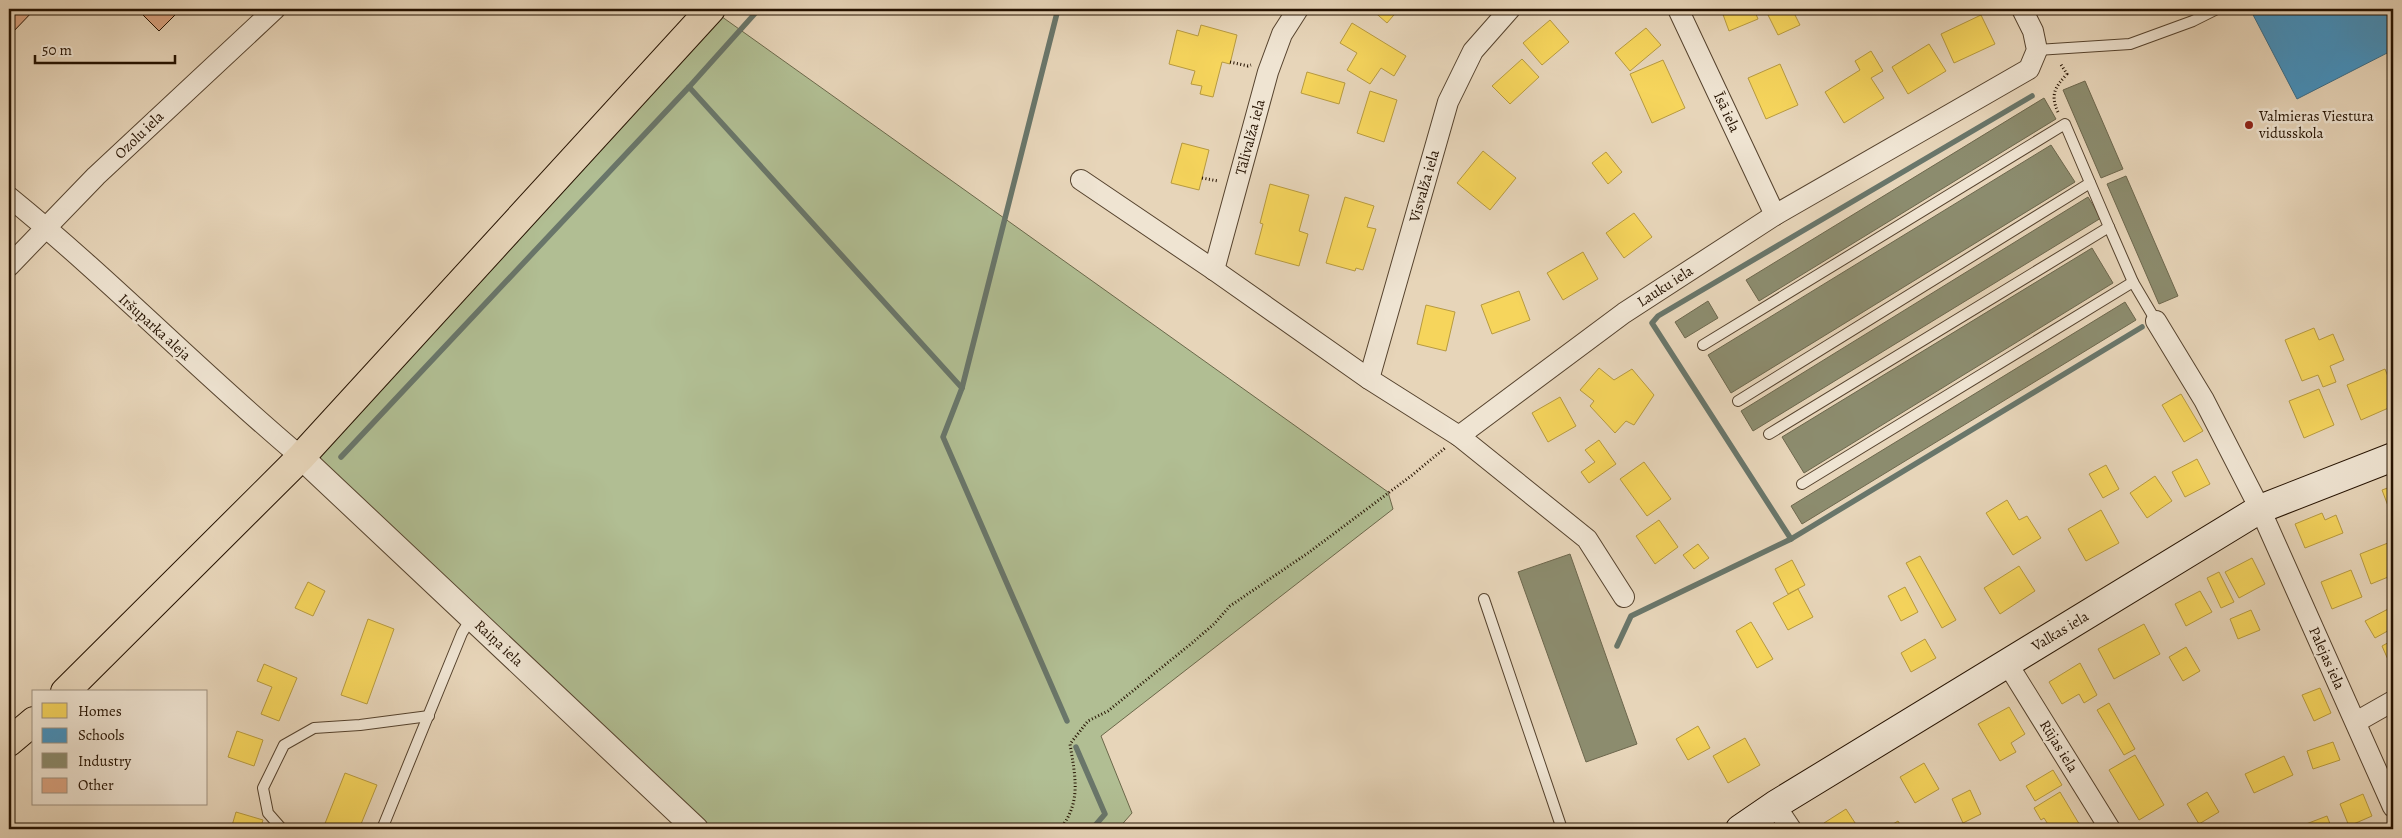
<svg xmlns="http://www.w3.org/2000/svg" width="2402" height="838" font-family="Alegreya,serif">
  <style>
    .green { fill: #b1be93; stroke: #6b684a }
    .homes { fill: #f6d55c; stroke: #b79a40 }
    .schools { fill: #4393c3; stroke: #3a6c88 }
    .industry { fill: #8c8c6e; stroke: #6d674d }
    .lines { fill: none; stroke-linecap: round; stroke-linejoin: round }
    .stream { stroke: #69766a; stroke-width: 5.5 }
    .building { fill: #dba481; stroke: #251200 }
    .service-casing { stroke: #56432e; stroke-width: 12 }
    .minor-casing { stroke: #56432e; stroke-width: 22 }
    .tertiary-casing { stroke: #56432e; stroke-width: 26 }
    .secondary-casing { stroke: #251200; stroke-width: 30 }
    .trunk-casing { stroke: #251200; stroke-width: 30 }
    .path { stroke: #251200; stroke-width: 3; stroke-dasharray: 1 2.5; stroke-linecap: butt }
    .service { stroke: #efe4d2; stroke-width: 10 }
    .minor { stroke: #efe4d2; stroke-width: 20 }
    .tertiary { stroke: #efe4d2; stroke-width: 24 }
    .secondary { stroke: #efe4d2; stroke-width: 28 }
    .trunk { stroke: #e7d5b9; stroke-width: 28 }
    .poi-dot { fill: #8f2418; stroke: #efe4d2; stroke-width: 2 }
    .labels { text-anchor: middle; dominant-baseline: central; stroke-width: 5; stroke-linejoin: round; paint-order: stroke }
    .street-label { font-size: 15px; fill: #251200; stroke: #efe4d2 }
    .poi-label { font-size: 15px; fill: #251200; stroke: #efe4d2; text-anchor: start }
  </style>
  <rect width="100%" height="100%" fill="#e7d5b9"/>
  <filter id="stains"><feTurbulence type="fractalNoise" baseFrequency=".004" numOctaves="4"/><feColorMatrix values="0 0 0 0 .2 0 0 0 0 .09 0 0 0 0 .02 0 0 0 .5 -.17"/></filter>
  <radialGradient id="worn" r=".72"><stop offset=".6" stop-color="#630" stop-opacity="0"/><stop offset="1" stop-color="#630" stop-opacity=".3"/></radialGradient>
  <polygon class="green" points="711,9 1388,492 1393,509 1101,736 1132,813 1118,829 696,829 301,457"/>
  <g class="homes">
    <polygon points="1371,9 1399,9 1387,23"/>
    <polygon points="1721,9 1754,9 1758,19 1729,31"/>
    <polygon points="1782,9 1792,9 1800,25 1778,35 1768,15"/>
    <polygon points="1981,15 1995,44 1954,63 1941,34"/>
    <polygon points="1550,20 1569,42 1542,65 1523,43"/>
    <polygon points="1352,23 1406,56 1394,76 1381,68 1370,84 1347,70 1357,53 1340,43"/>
    <polygon points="1201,25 1237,35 1230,64 1222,62 1213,97 1200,94 1202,86 1191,84 1195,71 1169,64 1177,30 1198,36"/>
    <polygon points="1646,28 1661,45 1630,71 1615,53"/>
    <polygon points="1929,44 1946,71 1908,94 1892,67"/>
    <polygon points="1871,51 1883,71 1871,78 1884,98 1844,123 1825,92 1860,70 1855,61"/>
    <polygon points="1522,59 1539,77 1510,104 1492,86"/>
    <polygon points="1663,60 1685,108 1652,123 1630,74"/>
    <polygon points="1780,64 1798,105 1766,119 1748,78"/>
    <polygon points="1307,72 1345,83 1339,104 1301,93"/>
    <polygon points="1370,91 1397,100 1384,142 1357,133"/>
    <polygon points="1182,143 1209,150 1199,190 1171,183"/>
    <polygon points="1483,151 1516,178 1490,210 1457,183"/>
    <polygon points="1606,152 1622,172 1608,184 1592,163"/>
    <polygon points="1270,184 1309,195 1299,231 1308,234 1299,266 1255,254 1263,224 1260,223"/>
    <polygon points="1345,197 1374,206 1367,227 1376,229 1363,270 1356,268 1355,271 1326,263"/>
    <polygon points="1634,213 1652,237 1624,258 1606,233"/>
    <polygon points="1583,252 1598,279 1563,300 1547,273"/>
    <polygon points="1519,291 1530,320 1492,334 1481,305"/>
    <polygon points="1426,305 1455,312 1446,351 1417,344"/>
    <polygon points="2314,328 2319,340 2333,334 2344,360 2330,366 2336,382 2323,387 2318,375 2302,381 2285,340"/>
    <polygon points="1599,368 1614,380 1632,369 1654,395 1634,425 1626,421 1615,433 1590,406 1594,401 1580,390"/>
    <polygon points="2385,369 2393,389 2393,406 2361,420 2347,385"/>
    <polygon points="2319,389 2334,425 2304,438 2289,401"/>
    <polygon points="2181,394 2203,431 2184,442 2162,405"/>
    <polygon points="1560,397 1576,426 1548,442 1532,413"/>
    <polygon points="1599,440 1616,464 1589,483 1581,472 1595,462 1585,450"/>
    <polygon points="2197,459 2210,484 2185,497 2172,472"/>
    <polygon points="1644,462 1671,499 1647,516 1620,479"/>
    <polygon points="2106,465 2119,489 2103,498 2089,474"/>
    <polygon points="2155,476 2172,501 2147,518 2130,493"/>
    <polygon points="2393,486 2393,519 2382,490"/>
    <polygon points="2007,500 2019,520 2027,516 2041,538 2013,555 1986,513"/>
    <polygon points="2101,510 2119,543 2086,561 2068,529"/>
    <polygon points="2322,513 2325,520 2336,515 2343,533 2305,548 2295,524"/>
    <polygon points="1659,520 1678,547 1655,564 1636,536"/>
    <polygon points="2393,541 2393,575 2371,584 2360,554"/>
    <polygon points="1698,544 1709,558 1694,569 1683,555"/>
    <polygon points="1920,556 1956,620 1942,628 1906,563"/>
    <polygon points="2252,558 2265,584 2239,598 2225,572"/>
    <polygon points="1792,560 1805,585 1788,594 1775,569"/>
    <polygon points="2019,566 2035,591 2000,614 1984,588"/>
    <polygon points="2351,570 2362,597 2332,609 2321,582"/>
    <polygon points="2219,572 2234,602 2221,608 2207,578"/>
    <polygon points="308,582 325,591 313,616 295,608"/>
    <polygon points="1905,587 1918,612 1901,621 1888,596"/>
    <polygon points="1798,589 1813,617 1788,630 1773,603"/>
    <polygon points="2200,591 2212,612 2186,626 2175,604"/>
    <polygon points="2390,608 2393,613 2393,628 2375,638 2365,621"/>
    <polygon points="2251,610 2260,630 2238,639 2230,619"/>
    <polygon points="368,619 394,629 367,704 341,695"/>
    <polygon points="1751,622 1773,659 1757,668 1736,631"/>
    <polygon points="2144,624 2160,654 2114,679 2098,649"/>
    <polygon points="1925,639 1936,658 1911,672 1901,653"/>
    <polygon points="2393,640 2393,671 2382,646"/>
    <polygon points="2186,647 2200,671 2183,681 2169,657"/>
    <polygon points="2080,663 2097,695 2084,703 2079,694 2062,704 2049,682"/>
    <polygon points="264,664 297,678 279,721 261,714 272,687 257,681"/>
    <polygon points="2320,688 2331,713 2314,721 2302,695"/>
    <polygon points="2109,703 2135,749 2124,755 2097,710"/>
    <polygon points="2009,707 2025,734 2011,743 2016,752 2000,761 1978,724"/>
    <polygon points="1698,726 1710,748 1688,760 1676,739"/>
    <polygon points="237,731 263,740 254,766 228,757"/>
    <polygon points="1745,738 1760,765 1728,783 1713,756"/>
    <polygon points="2333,742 2340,760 2313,769 2307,751"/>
    <polygon points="2135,755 2164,805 2139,820 2109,770"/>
    <polygon points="2284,756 2293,775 2254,793 2245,774"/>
    <polygon points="1924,763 1939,789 1915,803 1900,777"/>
    <polygon points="2053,770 2062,785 2035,801 2026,786"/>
    <polygon points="345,773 377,785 359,829 332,829 324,826"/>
    <polygon points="1970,790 1981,814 1963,823 1952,799"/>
    <polygon points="2060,792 2081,827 2078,829 2051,829 2044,818 2041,820 2034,808"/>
    <polygon points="2207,792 2219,812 2199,824 2187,804"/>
    <polygon points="2363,794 2372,816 2349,826 2340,804"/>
    <polygon points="1846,809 1859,829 1828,829 1824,823"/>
    <polygon points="236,812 263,820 260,829 231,829"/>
    <polygon points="2327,816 2332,829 2309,829 2306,824"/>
    <polygon points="1898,821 1903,829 1885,829"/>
  </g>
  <polygon class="schools" points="2250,9 2393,9 2393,50 2297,99"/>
  <g class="industry">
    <polygon points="2085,81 2123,169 2101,178 2063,90"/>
    <polygon points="2044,98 2056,119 1759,301 1746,280"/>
    <polygon points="2051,145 2075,182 1731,393 1708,355"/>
    <polygon points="2126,176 2178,296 2159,304 2107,184"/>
    <polygon points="2088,197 2101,218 1753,431 1741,411"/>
    <polygon points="2092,248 2113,283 1804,473 1782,437"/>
    <polygon points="1708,301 1718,318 1685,338 1675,322"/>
    <polygon points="2125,302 2136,320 1802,524 1791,506"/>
    <polygon points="1570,554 1637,744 1586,762 1518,572"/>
  </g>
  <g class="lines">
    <g class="stream">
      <polyline points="1058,9 962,388 943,437 1067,721"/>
      <polyline points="689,87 962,388"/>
      <polyline points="341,457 689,87 759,9"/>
      <polyline points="1791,539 1652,323 1658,316 2032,96"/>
      <polyline points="1617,646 1631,616 1791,539 2142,327"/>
      <polyline points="1076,747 1105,814 1092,829"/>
    </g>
  </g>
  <g class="building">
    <polygon points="9,9 35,9 11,34 9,32"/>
    <polygon points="142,9 177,9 179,11 159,31 139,11"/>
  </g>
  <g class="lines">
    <g class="service-casing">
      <g id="service">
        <polyline points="2037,50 2130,44 2193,21 2217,9"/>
        <polyline points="1703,345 2065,124 2109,227"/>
        <polyline points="1738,401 2090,183"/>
        <polyline points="1769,434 2109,227 2133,282 2156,321"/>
        <polyline points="1802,484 2133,282"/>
        <polyline points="1484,599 1562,829"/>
        <polyline points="282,829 268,813 263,788 284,745 314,728 360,725 429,716"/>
        <polyline points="382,829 462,633 472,617"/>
      </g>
    </g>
    <g class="minor-casing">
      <g id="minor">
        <polyline points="1678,9 1775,215"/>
        <polyline points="1081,180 1214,270 1369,379 1459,436 1587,539 1624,597"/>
        <path d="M 9,197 C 110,279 201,373 301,457"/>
        <polyline points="9,266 96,176 275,9"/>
        <polyline points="1214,270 1268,72 1282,34 1298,9"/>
        <polyline points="2156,321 2204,400 2260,509 2393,807"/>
        <polyline points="1369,379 1448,102 1473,51 1510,9"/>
        <polyline points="1459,436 1624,313 1775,215 2029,69 2037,50 2033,31 2022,9"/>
        <polyline points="2007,663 2110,829"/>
        <polyline points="2356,722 2393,701"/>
        <polyline points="1775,805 1791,829"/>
      </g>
    </g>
    <g class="tertiary-casing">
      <polyline id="tertiary" points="301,457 696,829"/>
    </g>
    <g class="secondary-casing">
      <polyline id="secondary" points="1740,829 1775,805 2260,509 2393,457"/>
    </g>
    <g class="trunk-casing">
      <g id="trunk">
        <polyline points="65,692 301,457 711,9"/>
        <polyline points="9,742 34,721"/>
      </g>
    </g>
    <g class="path">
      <polyline points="1230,62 1248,66 1251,65"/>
      <path d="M 2058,112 C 2050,95 2055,87 2067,74 L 2060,63"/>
      <polyline points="1202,178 1218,181"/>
      <path d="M 1060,829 C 1082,802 1075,776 1070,744 L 1088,721 L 1108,711 L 1192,643 L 1214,624 L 1230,606 L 1308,553 L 1411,476 L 1445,448"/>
    </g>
    <use href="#service" class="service"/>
    <use href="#minor" class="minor"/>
    <use href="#tertiary" class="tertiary"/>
    <use href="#secondary" class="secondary"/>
    <use href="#trunk" class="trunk"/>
  </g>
  <circle class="poi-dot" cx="2249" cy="125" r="5"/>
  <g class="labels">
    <g class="street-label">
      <text transform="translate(1727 112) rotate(65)">Īsā iela</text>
      <text transform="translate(139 135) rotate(-44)">Ozolu iela</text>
      <text transform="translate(1250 137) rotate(-75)">Tālivalža iela</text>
      <text transform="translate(1424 186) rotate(-74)">Visvalža iela</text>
      <text transform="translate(1665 286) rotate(-33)">Lauku iela</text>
      <text transform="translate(155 327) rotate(42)">Iršuparka aleja</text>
      <text transform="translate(2060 631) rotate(-31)">Valkas iela</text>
      <text transform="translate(499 643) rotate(43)">Raiņa iela</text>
      <text transform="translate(2327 658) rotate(66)">Palejas iela</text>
      <text transform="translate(2059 746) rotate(58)">Rūjas iela</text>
    </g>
    <g class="poi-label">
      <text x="2259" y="116">Valmieras Viestura<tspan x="2259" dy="17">vidusskola</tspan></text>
    </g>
  </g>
  <rect width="2402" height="838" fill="none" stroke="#e7d5b9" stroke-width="30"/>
  <rect x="10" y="10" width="2382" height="818" fill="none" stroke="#251200" stroke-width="2.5"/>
  <rect x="15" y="15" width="2372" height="808" fill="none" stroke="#251200"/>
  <rect x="32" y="690" width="175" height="115" fill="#efe4d2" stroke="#9e907e"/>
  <rect x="42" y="703" width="25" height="15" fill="#f6d55c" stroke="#9e907e"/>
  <text x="78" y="716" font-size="15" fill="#251200">Homes</text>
  <rect x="42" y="728" width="25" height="15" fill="#4393c3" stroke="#9e907e"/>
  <text x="78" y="740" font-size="15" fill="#251200">Schools</text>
  <rect x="42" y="753" width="25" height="15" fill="#8c8c6e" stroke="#9e907e"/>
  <text x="78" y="766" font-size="15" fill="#251200">Industry</text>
  <rect x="42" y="778" width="25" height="15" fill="#dba481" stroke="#9e907e"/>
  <text x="78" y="790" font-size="15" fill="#251200">Other</text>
  <path d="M35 55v8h140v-8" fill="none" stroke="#251200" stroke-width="2.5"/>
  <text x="42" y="55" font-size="15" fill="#251200" stroke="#efe4d2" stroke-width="4" paint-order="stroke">50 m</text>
  <rect width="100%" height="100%" filter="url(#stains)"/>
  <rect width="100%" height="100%" fill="url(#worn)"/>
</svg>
